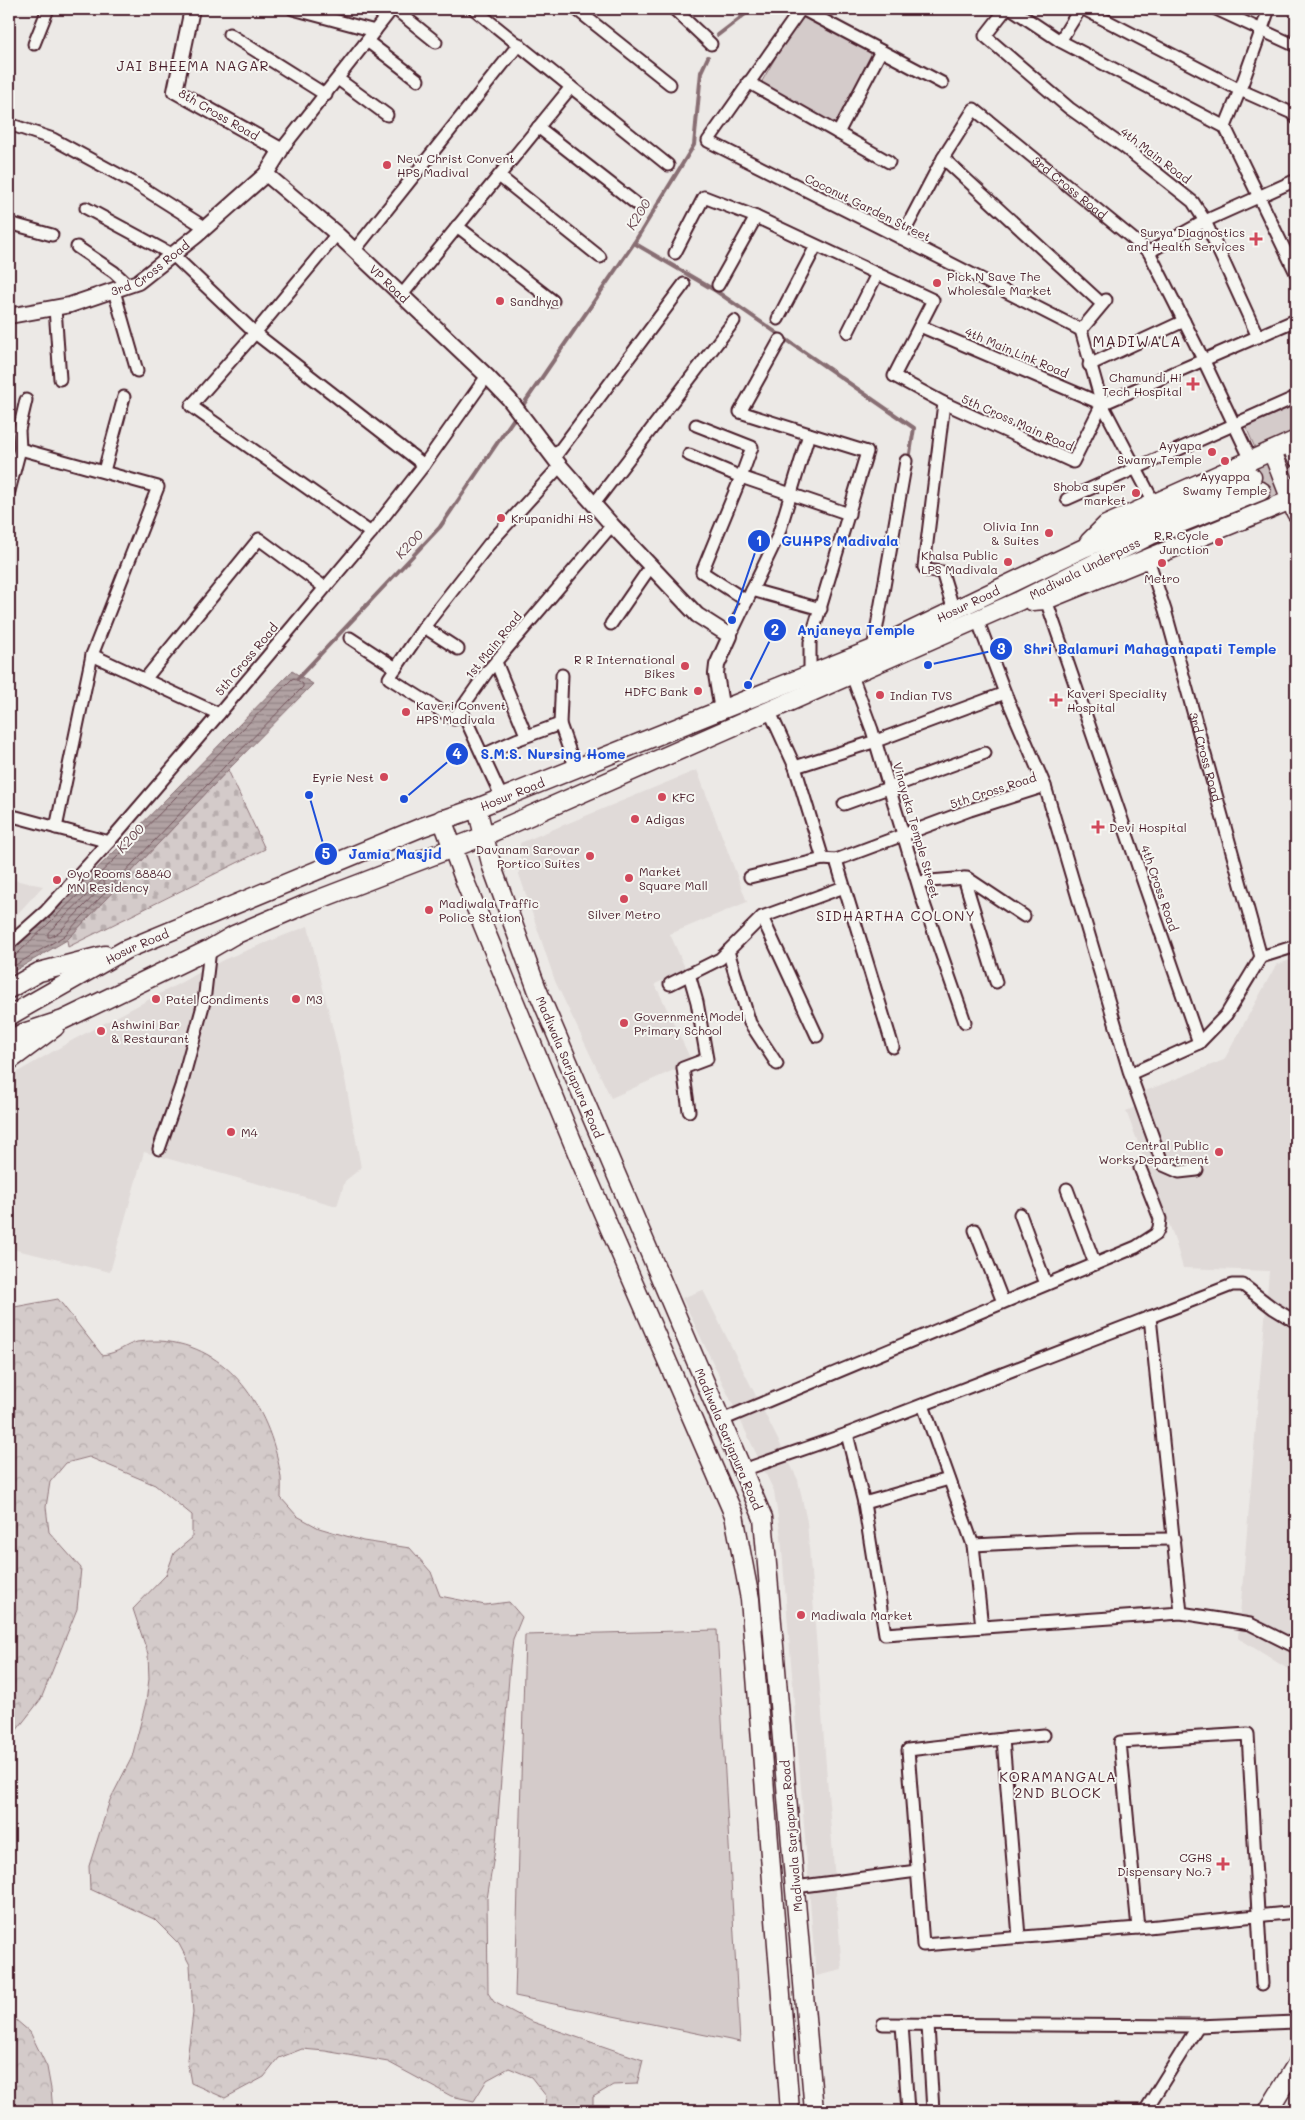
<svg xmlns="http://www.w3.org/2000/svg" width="1305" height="2120" font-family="Mali,sans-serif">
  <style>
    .built { fill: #e0dad8 }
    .green { fill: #d4cbca; stroke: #8f757a }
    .forest { fill: url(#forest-crowns); stroke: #8f757a }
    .cemetery { fill: url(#cemetery-stones); stroke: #8f757a }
    .water { fill: url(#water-rules); stroke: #886e73 }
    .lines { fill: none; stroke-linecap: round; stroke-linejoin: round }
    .shore { stroke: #73535b; stroke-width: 1 }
    .stream { stroke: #886e73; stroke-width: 4 }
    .primary-tunnel { stroke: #ccc1c1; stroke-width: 18; stroke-dasharray: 18 9; stroke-linecap: butt }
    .minor-casing { stroke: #4a1f2b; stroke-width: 15 }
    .tertiary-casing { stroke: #4a1f2b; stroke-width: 18 }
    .primary-casing { stroke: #4a1f2b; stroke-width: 21 }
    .trunk-casing { stroke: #4a1f2b; stroke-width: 21 }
    .minor { stroke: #f6f6f2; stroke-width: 11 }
    .tertiary { stroke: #f6f6f2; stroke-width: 14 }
    .primary { stroke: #f6f6f2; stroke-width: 18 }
    .trunk { stroke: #f6f6f2; stroke-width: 18 }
    .poi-dot { fill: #d1495b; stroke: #f6f6f2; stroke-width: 2 }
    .labels { text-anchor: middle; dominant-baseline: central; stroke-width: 4; stroke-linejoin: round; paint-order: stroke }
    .street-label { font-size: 12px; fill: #4a1f2b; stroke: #f6f6f2 }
    .poi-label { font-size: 12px; fill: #4a1f2b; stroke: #f6f6f2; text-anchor: start }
    .neighbourhood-label { font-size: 14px; letter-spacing: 1px; fill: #4a1f2b; stroke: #f6f6f2 }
    .water-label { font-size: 14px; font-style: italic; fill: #6e4d55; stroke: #f6f6f2 }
    .quarter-label { font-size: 15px; letter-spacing: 1px; fill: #4a1f2b; stroke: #f6f6f2 }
    .leader { fill: none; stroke: #1d4ed8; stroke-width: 2 }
    .callout-dot { fill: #1d4ed8; stroke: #f6f6f2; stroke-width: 2 }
    .mark-label { font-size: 15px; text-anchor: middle; font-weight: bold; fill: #fff }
    .callout-label { font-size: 14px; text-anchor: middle; font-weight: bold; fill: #1d4ed8; stroke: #f6f6f2; stroke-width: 4; stroke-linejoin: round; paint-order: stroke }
  </style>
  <defs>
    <pattern id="forest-crowns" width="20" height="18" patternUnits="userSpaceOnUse" patternTransform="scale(1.25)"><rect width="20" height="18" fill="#d4cbca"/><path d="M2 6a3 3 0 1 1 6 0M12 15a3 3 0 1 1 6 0" fill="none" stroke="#b8aeae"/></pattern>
    <pattern id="cemetery-stones" width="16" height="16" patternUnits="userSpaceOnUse" patternTransform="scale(1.25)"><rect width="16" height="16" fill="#d4cbca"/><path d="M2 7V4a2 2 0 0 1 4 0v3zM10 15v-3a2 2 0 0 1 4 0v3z" fill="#b8aeae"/></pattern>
    <pattern id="water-rules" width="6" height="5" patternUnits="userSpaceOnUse" patternTransform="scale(1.25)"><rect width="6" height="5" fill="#b1a2a3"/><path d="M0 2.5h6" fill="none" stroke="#928385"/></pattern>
  </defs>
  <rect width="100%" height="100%" fill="#ece9e6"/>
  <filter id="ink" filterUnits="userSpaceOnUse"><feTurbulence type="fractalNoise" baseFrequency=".02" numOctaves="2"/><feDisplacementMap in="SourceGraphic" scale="10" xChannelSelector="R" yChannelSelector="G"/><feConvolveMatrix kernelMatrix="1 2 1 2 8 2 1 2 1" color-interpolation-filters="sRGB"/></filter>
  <g filter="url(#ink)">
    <g class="built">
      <polygon points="697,770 747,902 670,934 686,970 655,984 692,1062 611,1098 555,981 519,874 520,843"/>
      <polygon points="9,879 43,886 9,923"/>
      <polygon points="308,926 345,1079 361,1168 345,1181 337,1206 144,1152 110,1272 12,1249 9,1261 9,1077 71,1041 225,959"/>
      <polygon points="1296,958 1296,1674 1238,1638 1269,1271 1183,1268 1174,1237 1126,1111 1138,1106 1135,1095 1224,1060 1276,965"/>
      <polygon points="703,1290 798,1480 807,1522 842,1970 816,1976 781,1537 774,1491 682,1298"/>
    </g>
    <g class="green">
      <polygon points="802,11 876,53 835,126 761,83"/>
      <polygon points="1296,405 1296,432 1256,450 1246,427"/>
      <polygon points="717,1630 740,2042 515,1996 525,1635"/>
    </g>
    <g class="forest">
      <path d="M 58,1299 L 102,1355 C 119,1353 125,1345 137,1342 C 144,1341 154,1341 160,1341 C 230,1345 269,1409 280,1471 C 282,1480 281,1490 281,1498 L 297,1516 L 319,1528 L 363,1541 L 410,1548 L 431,1572 L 440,1596 L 485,1605 L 509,1602 L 522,1617 L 513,1639 L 510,1665 L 496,1843 L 487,1899 L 488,1993 L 494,2002 L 530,2021 L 643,2060 L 637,2084 L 613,2085 L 593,2097 L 593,2111 L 544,2111 L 546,2096 L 531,2077 L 509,2068 L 487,2080 L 474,2101 L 451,2096 L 388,2062 L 325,2051 L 302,2049 L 279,2058 L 264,2077 L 225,2098 L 191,2083 L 187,2060 L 193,2013 L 190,1965 L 179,1944 L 154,1919 L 90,1889 L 89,1866 L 110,1800 L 132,1757 L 146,1702 L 149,1679 L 148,1654 L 133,1609 L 166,1575 L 174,1553 L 192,1538 L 192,1515 L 155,1485 L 89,1457 L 66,1463 L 50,1482 L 46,1507 L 49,1532 L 81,1568 L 77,1609 L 41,1699 L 9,1740 L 9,1308 Z"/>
      <polygon points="9,2014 30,2032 47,2067 51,2089 53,2111 9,2111"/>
    </g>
    <polygon class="cemetery" points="228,770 265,849 68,947 67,940"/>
    <polygon class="water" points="292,671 313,684 228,770 67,940 9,974 9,954 116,850"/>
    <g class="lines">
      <g class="shore">
        <polygon points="103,880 105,884 60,931 51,937 48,937 48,933"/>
        <polyline points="9,958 15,956 120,854 292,679 294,678 303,684 303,687 225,766 64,936 9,969"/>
      </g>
      <g class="stream">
        <polyline points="718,35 752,9"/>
        <polyline points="634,243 716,291 914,428 909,460"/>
        <polyline points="521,408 634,243 694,145 701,72 708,57"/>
        <polyline points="297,679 440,527 517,414"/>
      </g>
      <g class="primary-tunnel">
        <polyline points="1252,477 1296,458"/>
        <polyline points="1261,491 1296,477"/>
      </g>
      <g class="minor-casing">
        <g id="minor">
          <polyline points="293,9 375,31"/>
          <polyline points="395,9 436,42"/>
          <polyline points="474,9 668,165"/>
          <polyline points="576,9 670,84"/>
          <polyline points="674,9 711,44"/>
          <polyline points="801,9 708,141 901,238 1081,330"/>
          <polyline points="802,9 942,83"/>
          <polyline points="1006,9 985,36 1069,108 1124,147 1193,202 1205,221 1258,337"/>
          <polyline points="1012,9 1060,41 1225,127"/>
          <polyline points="1084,9 1240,90 1294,114 1296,118"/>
          <polyline points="1216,9 1296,46"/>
          <polyline points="1269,9 1240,90 1225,127 1296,273"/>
          <polyline points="229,34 326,95"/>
          <polyline points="367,41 418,80"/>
          <polyline points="1060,41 1080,9"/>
          <polyline points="34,44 48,9"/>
          <polyline points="338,79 387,115"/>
          <polyline points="748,82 889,162"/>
          <polyline points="9,124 53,139 138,185 206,228"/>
          <polyline points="538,127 639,206"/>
          <polyline points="838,133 881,51"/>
          <polyline points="281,150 392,9"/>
          <polyline points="943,158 1101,303"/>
          <polyline points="499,176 600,257"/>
          <polyline points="86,208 173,255 255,333 424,465"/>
          <polyline points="9,223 52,235"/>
          <polyline points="457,226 553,301"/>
          <polyline points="337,234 255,333 191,406 371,533"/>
          <path id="s1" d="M 901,238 L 943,158 L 974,109 L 1149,252 L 1203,359 L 1251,460"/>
          <polyline points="77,247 114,272 129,286"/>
          <polyline points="354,251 519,44"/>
          <polyline points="1149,252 1205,221 1296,180"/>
          <polyline points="675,253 704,197 756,217 933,300 894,376 944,403 1073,462 1102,404"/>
          <polyline points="718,285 756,217"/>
          <polyline points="114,291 137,371"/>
          <polyline points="401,296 571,87"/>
          <polyline points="55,308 60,379"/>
          <polyline points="778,319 816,246"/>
          <polyline points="920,326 1102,404"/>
          <polyline points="1081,330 1102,404 1154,503"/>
          <polyline points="1081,330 1106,300"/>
          <polyline points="848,332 877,274"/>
          <polyline points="780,340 740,412 809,434"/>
          <polyline points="1089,365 1184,321"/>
          <polyline points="944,403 924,567 926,570 942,572 954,611"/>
          <polyline points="1102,404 1296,320"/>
          <polyline points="696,425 752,447 741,477 849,514"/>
          <polyline points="20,449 158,487 92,655 56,828"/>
          <polyline points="689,455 741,477 702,572 747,601"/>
          <polyline points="554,458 684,284"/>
          <polyline points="104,471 124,397"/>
          <polyline points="9,491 20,449 19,430 26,400"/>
          <polyline points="1067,499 1296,397"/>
          <polyline points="594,504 734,321"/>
          <path id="s2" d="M 1148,559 L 1165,610 L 1261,957"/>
          <polyline points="752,590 821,609"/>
          <polyline points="1046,600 1199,1043"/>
          <polyline points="977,619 1005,693 1045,786"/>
          <polyline points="611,624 651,566"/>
          <polyline points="424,627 389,678 454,719 461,709"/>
          <polyline points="730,636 778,536 809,434 867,452 810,642 810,675"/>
          <polyline points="350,638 396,668"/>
          <polyline points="458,649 424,627 489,544 560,466"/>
          <polyline points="873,649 906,461"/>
          <polyline points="92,655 219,714"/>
          <polyline points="496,662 526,735"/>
          <polyline points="851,673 872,730 922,898 965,1022"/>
          <polyline points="562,675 560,724 576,769"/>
          <polyline points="146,678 259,539 324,587"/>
          <polyline points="769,710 795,767 823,859"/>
          <polyline points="483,755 516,740 560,724"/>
          <polyline points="795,767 876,741 1005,693"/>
          <polyline points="502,798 461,709 487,672 612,525"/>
          <polyline points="844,804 985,753"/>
          <polyline points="9,815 109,842"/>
          <polyline points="836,860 893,1047"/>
          <polyline points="750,877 823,859 836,860 970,810 1045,786 1130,1074 1163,1165 1179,1172 1197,1170"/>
          <polyline points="964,878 996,982"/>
          <polyline points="918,882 967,878 1024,916"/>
          <polyline points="762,917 817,1036"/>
          <polyline points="9,944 46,911 109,842 219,714 371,533 424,465 487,376"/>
          <polyline points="728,951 750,1023 777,1064"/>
          <polyline points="1261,957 1296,946"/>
          <polyline points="670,984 720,959 762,917 844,887"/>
          <polyline points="1130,1074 1199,1043 1226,1015 1261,957"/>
          <polyline points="689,1111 683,1068 707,1059 697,1002 689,974"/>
          <polyline points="159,1149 181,1086 204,1002 210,949"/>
          <polyline points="1067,1189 1095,1264"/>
          <polyline points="1020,1214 1046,1284"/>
          <polyline points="975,1230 1003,1302"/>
          <polyline points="1150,1317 1232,1285 1243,1285 1273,1308 1296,1322"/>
          <polyline points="923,1405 973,1545 982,1627"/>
          <polyline points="722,1420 1136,1247 1156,1234 1159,1228 1160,1219 1140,1168"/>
          <polyline points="743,1470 847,1434"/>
          <polyline points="864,1503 949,1479"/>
          <polyline points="973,1545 1077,1540 1174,1539"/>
          <polyline points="1181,1613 885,1634 864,1503 847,1434 1150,1317 1181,1613 1250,1624 1296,1647"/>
          <polyline points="1003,1739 1044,1735"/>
          <polyline points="795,1887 917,1871"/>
          <polyline points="1019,1937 1003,1739 908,1750 923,1945 1138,1928"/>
          <polyline points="1262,1984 1248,1734 1120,1742 1138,1928 1296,1912"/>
          <polyline points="883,2024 1198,2026 1296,2022"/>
          <polyline points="902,2024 908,2111"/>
          <polyline points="928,2025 933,2111"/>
          <polyline points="1015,2111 1145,2111"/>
          <polyline points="1145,2111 1198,2026"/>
        </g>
      </g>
      <g class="tertiary-casing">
        <g id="tertiary">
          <path id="s3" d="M 266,174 L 337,234 L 487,376 L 509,399 L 560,466 L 612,525 L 697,615 L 730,636 L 717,665 L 716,674 L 722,711"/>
          <path id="s4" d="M 9,316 L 70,305 L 138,282 L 196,236 L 266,174 L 281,150 L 175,91 L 192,9"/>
        </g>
      </g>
      <g class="primary-casing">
        <g id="primary">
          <polyline points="1291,443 1296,457"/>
          <polyline points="1272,451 1296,513"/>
          <polyline points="1089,542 1106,525 1296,440"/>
          <polyline points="1032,601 1046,600 1296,498"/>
          <path id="s5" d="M 477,808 L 873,649 L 1084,548 L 1252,477"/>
          <polyline points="442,819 466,884 580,1160 734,1515 750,1599 790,2111"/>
          <path id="s6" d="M 814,2111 L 763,1518 L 537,989 L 492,867 L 484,836 L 1019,601 L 1151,535 L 1261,491"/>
          <polyline points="1268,2111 1296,2065"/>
        </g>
      </g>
      <g class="trunk-casing">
        <g id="trunk">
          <polyline points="9,989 39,972 105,955"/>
          <path id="s7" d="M 9,1016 L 125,950 L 422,827 L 477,808 L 484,836 L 304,905 L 234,935 L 210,949 L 63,1020 L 23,1033 L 9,1040"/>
          <polyline points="9,1061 55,1027"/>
        </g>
      </g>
      <use href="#minor" class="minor"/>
      <use href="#tertiary" class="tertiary"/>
      <use href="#primary" class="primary"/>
      <use href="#trunk" class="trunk"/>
    </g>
  </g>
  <g class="poi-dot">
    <circle cx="387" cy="165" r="5"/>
    <path d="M1253.5 231.5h5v5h5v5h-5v5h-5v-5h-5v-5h5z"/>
    <circle cx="937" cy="283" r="5"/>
    <circle cx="500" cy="301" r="5"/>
    <path d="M1190.5 376.5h5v5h5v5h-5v5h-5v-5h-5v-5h5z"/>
    <circle cx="1212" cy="452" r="5"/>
    <circle cx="1225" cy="461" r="5"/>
    <circle cx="1136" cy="493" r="5"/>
    <circle cx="501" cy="518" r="5"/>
    <circle cx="1049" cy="533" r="5"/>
    <circle cx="1219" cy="542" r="5"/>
    <circle cx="1008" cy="562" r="5"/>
    <circle cx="1162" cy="563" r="5"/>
    <circle cx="685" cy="666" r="5"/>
    <circle cx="698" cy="691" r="5"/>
    <circle cx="880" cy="695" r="5"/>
    <path d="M1053.5 692.5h5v5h5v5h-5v5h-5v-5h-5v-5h5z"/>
    <circle cx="406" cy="712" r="5"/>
    <circle cx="384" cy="777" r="5"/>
    <circle cx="662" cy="797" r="5"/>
    <circle cx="635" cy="819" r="5"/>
    <path d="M1095.5 819.5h5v5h5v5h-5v5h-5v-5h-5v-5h5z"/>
    <circle cx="590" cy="856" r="5"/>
    <circle cx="629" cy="878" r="5"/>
    <circle cx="57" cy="880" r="5"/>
    <circle cx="624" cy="899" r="5"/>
    <circle cx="429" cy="910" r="5"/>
    <circle cx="156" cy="999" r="5"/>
    <circle cx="296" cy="999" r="5"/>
    <circle cx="624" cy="1023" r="5"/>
    <circle cx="101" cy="1031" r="5"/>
    <circle cx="231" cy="1132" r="5"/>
    <circle cx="1219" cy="1152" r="5"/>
    <circle cx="801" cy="1615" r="5"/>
    <path d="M1220.5 1856.5h5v5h5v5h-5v5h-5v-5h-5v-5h5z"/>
  </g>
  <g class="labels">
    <g class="street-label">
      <text transform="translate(219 114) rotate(30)">8th Cross Road</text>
      <text transform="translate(1156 155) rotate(37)">4th Main Road</text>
      <text stroke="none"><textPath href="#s1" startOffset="272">3rd Cross Road</textPath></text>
      <text transform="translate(868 207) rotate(26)">Coconut Garden Street</text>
      <text stroke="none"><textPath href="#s4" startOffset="151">3rd Cross Road</textPath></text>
      <text stroke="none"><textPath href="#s3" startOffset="165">VP Road</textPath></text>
      <text transform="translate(1017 352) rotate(23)">4th Main Link Road</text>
      <text transform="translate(1018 422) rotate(24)">5th Cross Main Road</text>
      <text stroke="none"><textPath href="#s6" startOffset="1990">Madiwala Underpass</textPath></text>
      <text stroke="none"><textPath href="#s5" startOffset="532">Hosur Road</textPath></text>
      <text transform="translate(493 645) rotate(-51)">1st Main Road</text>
      <text transform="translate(246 659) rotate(-50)">5th Cross Road</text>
      <text stroke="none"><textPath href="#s2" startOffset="206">3rd Cross Road</textPath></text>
      <text transform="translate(993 790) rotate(-18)">5th Cross Road</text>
      <text stroke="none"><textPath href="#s5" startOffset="38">Hosur Road</textPath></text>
      <text transform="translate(917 830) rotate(74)">Vinayaka Temple Street</text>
      <text transform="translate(1160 888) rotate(71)">4th Cross Road</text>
      <text stroke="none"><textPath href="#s7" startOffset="146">Hosur Road</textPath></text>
      <text transform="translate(570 1067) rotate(67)">Madiwala Sarjapura Road</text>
      <text transform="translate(729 1439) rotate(67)">Madiwala Sarjapura Road</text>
      <text transform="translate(791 1836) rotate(-95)">Madiwala Sarjapura Road</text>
    </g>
    <g class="poi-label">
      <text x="397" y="158">New Christ Convent<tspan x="397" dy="14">HPS Madival</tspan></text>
      <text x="1245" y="232" text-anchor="end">Surya Diagnostics<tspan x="1245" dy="14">and Health Services</tspan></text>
      <text x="947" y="276">Pick N Save The<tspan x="947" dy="14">Wholesale Market</tspan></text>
      <text x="510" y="301">Sandhya</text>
      <text x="1182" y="377" text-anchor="end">Chamundi Hi<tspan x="1182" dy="14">Tech Hospital</tspan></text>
      <text x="1202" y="445" text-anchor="end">Ayyapa<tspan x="1202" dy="14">Swamy Temple</tspan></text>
      <text x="1225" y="476" text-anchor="middle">Ayyappa<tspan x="1225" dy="14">Swamy Temple</tspan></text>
      <text x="1126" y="486" text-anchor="end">Shoba super<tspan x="1126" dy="14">market</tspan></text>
      <text x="511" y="518">Krupanidhi HS</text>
      <text x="1039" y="526" text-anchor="end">Olivia Inn<tspan x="1039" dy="14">&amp; Suites</tspan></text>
      <text x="1209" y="535" text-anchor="end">R.R Cycle<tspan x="1209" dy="14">Junction</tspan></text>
      <text x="998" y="555" text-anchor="end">Khalsa Public<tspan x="998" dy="14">LPS Madivala</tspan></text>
      <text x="1162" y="578" text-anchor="middle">Metro</text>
      <text x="675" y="659" text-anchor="end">R R International<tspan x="675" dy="14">Bikes</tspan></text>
      <text x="688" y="691" text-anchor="end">HDFC Bank</text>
      <text x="1067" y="693">Kaveri Speciality<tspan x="1067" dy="14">Hospital</tspan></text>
      <text x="890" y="695">Indian TVS</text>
      <text x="416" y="705">Kaveri Convent<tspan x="416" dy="14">HPS Madivala</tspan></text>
      <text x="374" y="777" text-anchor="end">Eyrie Nest</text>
      <text x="672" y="797">KFC</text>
      <text x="645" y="819">Adigas</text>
      <text x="1109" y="827">Devi Hospital</text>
      <text x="580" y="849" text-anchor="end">Davanam Sarovar<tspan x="580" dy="14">Portico Suites</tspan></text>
      <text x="639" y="871">Market<tspan x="639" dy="14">Square Mall</tspan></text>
      <text x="67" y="873">Oyo Rooms 88840<tspan x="67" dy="14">MN Residency</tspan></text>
      <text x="439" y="903">Madiwala Traffic<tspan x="439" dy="14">Police Station</tspan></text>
      <text x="624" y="914" text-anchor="middle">Silver Metro</text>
      <text x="166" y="999">Patel Condiments</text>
      <text x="306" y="999">M3</text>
      <text x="634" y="1016">Government Model<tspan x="634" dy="14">Primary School</tspan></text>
      <text x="111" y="1024">Ashwini Bar<tspan x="111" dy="14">&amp; Restaurant</tspan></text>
      <text x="241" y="1132">M4</text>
      <text x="1209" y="1145" text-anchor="end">Central Public<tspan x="1209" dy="14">Works Department</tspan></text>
      <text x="811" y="1615">Madiwala Market</text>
      <text x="1212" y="1857" text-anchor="end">CGHS<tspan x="1212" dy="14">Dispensary No.7</tspan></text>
    </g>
    <g class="neighbourhood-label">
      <text x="193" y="65">JAI BHEEMA NAGAR</text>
      <text x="896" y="915">SIDHARTHA COLONY</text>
      <text x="1058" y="1776">KORAMANGALA<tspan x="1058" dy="16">2ND BLOCK</tspan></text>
    </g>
    <g class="water-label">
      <text transform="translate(638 214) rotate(-58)">K200</text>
      <text transform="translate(409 544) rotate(-47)">K200</text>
      <text transform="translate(130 838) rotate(-47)">K200</text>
    </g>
    <g class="quarter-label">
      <text x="1137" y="341">MADIWALA</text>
    </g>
  </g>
  <path class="leader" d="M732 620L759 541M748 685L775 630M928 665L1001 649M404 799L457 754M309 795L326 854"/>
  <g class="callout-dot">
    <circle cx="732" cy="620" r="5"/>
    <circle cx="748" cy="685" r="5"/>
    <circle cx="928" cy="665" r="5"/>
    <circle cx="404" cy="799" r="5"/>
    <circle cx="309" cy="795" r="5"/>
    <circle cx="759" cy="541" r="12"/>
    <circle cx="775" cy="630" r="12"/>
    <circle cx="1001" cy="649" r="12"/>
    <circle cx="457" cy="754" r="12"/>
    <circle cx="326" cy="854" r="12"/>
  </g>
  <g class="mark-label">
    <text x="759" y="546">1</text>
    <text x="775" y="635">2</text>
    <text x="1001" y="654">3</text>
    <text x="457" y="759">4</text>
    <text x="326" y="859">5</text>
  </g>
  <g class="callout-label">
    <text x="840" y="546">GUHPS Madivala</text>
    <text x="856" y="635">Anjaneya Temple</text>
    <text x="1150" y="654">Shri Balamuri Mahaganapati Temple</text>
    <text x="553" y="759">S.M.S. Nursing Home</text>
    <text x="395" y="859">Jamia Masjid</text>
  </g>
  <rect width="1305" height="2120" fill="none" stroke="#f6f6f2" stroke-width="30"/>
  <rect x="15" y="15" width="1275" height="2090" fill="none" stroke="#4a1f2b" stroke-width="2" filter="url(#ink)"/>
</svg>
